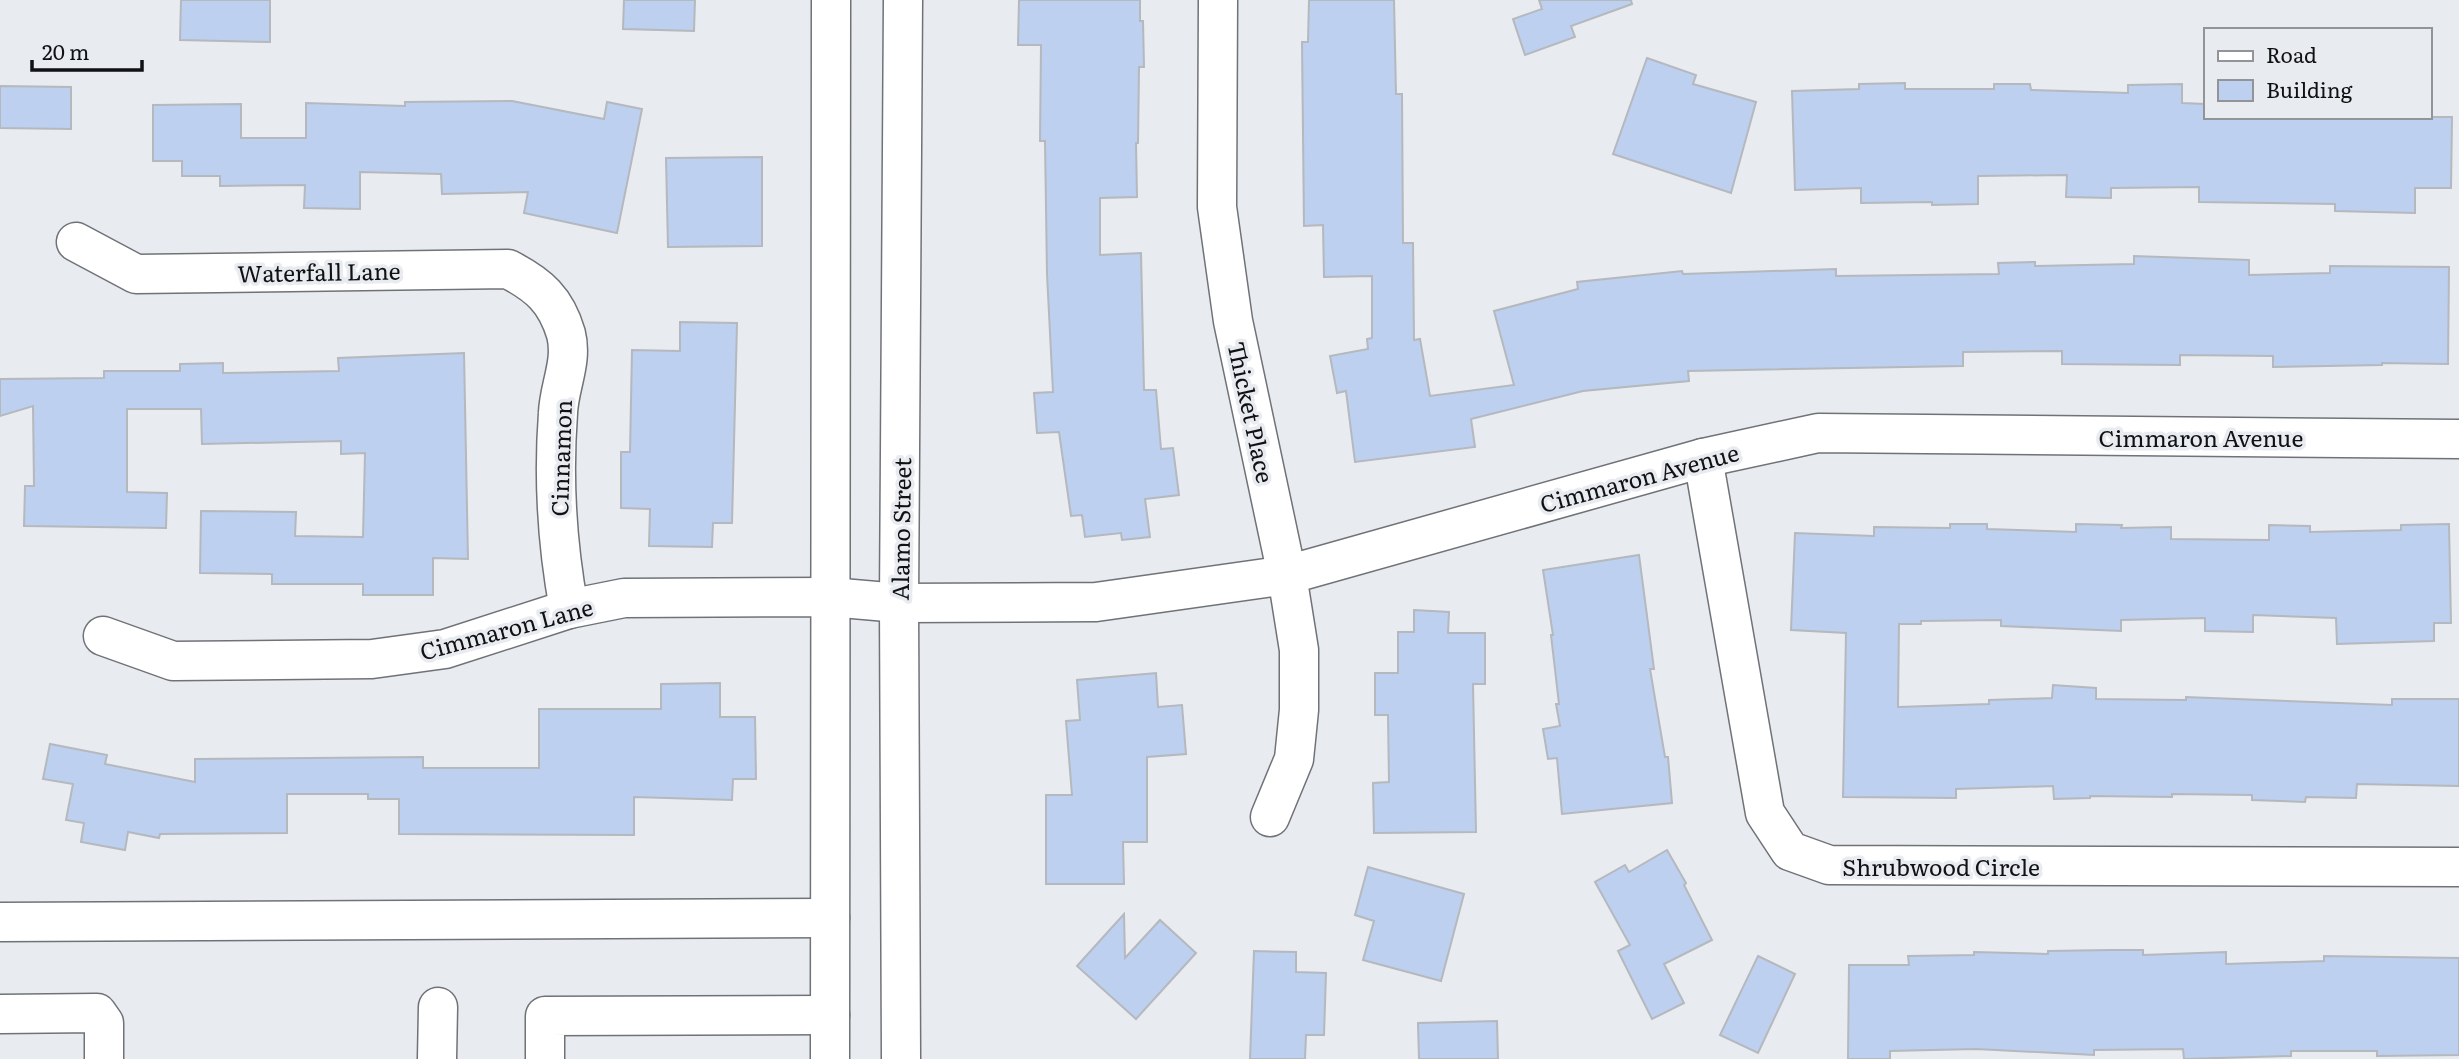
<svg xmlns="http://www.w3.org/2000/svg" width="2459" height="1059" font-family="Literata,serif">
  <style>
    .building { fill: #bdd0f0; stroke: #b5b8bd; stroke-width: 2 }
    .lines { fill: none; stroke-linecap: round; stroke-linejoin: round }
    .minor-casing { stroke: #6f7277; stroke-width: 41 }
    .major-casing { stroke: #6f7277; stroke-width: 41 }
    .minor { stroke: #fff; stroke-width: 38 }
    .major { stroke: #fff; stroke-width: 38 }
    .labels { text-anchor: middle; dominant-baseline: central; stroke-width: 7; stroke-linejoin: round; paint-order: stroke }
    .street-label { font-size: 23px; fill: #101113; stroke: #e8ebf0 }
  </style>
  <rect width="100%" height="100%" fill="#e8ebf0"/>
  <g class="building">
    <polygon points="181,0 270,0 270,42 180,40"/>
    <polygon points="624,0 695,0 694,31 623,29"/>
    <polygon points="1019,0 1140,0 1140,21 1143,21 1144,67 1139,67 1138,143 1136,143 1137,197 1100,198 1100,255 1141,253 1144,390 1156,390 1161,449 1173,448 1179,495 1145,499 1150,537 1122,540 1121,533 1085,537 1082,515 1071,516 1059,432 1037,433 1034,393 1053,392 1047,274 1045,141 1040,141 1041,45 1018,45"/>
    <polygon points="1309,0 1394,0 1396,94 1402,94 1403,243 1413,243 1414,340 1420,339 1430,396 1514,385 1494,311 1578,289 1577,282 1682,271 1683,274 1836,269 1836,276 1999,274 1998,263 2035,262 2035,266 2134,264 2134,256 2249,260 2249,275 2330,273 2330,266 2449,267 2448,364 2382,363 2382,365 2273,367 2273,356 2180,355 2180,365 2062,364 2062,351 1963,352 1963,366 1688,371 1689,381 1583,391 1471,419 1475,447 1355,462 1346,391 1337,393 1330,356 1368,349 1367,339 1372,338 1372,276 1324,277 1323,225 1304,226 1302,42 1308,42"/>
    <polygon points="1539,0 1631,0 1632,4 1571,26 1575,37 1525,55 1513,19 1542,9"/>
    <polygon points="1647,58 1696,75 1693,84 1756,102 1731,193 1613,154"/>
    <polygon points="1905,83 1905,89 1994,89 1994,84 2030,84 2031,90 2128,93 2128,85 2182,84 2182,103 2205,104 2205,117 2452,117 2451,188 2415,188 2415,213 2335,211 2335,204 2199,202 2199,187 2111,188 2111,198 2066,197 2067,175 1978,176 1978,204 1932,205 1932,202 1861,203 1861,188 1795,190 1792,91 1859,89 1859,84"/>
    <polygon points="0,86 71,87 71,129 0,128"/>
    <polygon points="512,101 604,119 607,102 642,109 617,233 524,213 528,192 442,194 441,174 360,172 360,209 304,208 305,185 220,186 220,176 182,176 182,161 153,161 153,105 241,104 241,138 306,138 306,103 405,106 405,102"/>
    <polygon points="762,157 762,246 668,247 666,158"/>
    <polygon points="680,322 737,323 732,523 713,523 712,547 649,546 650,509 621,508 621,452 630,452 632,350 680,351"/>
    <polygon points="464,353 468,559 433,558 433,595 363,595 363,584 272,584 272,574 200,573 201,511 296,512 295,536 363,537 365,453 341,454 341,441 202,444 201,409 127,409 127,492 167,493 166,528 24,526 25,486 34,486 33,406 0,416 0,379 104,378 104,371 180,371 180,364 223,363 223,373 339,371 338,358"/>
    <polygon points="1950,524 1987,524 1987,529 2076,532 2076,524 2122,525 2121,528 2171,527 2171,539 2269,540 2269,525 2310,526 2310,532 2401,530 2401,525 2449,524 2451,623 2434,623 2434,641 2337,644 2336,618 2253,615 2253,632 2205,631 2205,618 2121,620 2121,631 2001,626 2001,620 1921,621 1921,624 1899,624 1898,707 1989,704 1989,700 2052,698 2053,685 2096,688 2096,699 2186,700 2186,697 2392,705 2392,699 2459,699 2459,786 2357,784 2356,798 2306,797 2305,802 2252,800 2252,795 2172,794 2172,797 2090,796 2090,798 2054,799 2053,786 1956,789 1956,798 1843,797 1846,633 1791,630 1795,533 1874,536 1874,527 1950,528"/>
    <polygon points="1639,555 1654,669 1650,669 1665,757 1668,757 1672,803 1562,814 1557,758 1548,759 1543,729 1560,726 1556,704 1559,704 1551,635 1553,635 1543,570"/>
    <polygon points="1414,610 1449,612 1448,633 1485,633 1485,684 1473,684 1476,832 1374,833 1373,783 1389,782 1388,715 1375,715 1375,673 1398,673 1398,632 1414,632"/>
    <polygon points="1156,673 1158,707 1182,705 1186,754 1147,757 1147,842 1123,842 1124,884 1046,884 1046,795 1072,795 1066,721 1080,720 1077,680"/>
    <polygon points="720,683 720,717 755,717 756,779 733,779 732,800 634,797 634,835 399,834 399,799 368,799 368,794 287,794 287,833 160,834 159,838 128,832 125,850 81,842 84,823 66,820 73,784 43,779 50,744 107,755 105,764 195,782 195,759 423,757 423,768 539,768 539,709 661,709 661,684"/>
    <polygon points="1667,850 1686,883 1684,885 1712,940 1664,964 1684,1003 1652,1019 1618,951 1630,945 1595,882 1625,865 1629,872"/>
    <polygon points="1368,867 1464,894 1441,981 1363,960 1374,921 1355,915"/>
    <polygon points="1124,914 1125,958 1160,920 1196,953 1136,1019 1077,966"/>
    <polygon points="2110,950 2143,950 2143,955 2226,952 2226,964 2324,961 2324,956 2459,958 2459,1055 2377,1056 2377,1051 2291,1051 2291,1056 2184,1059 2183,1049 2094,1050 2094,1055 1976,1049 1890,1051 1890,1059 1848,1059 1849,965 1909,965 1908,956 1974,955 1974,952 2048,954 2048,951"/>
    <polygon points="1254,951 1296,952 1296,972 1326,973 1324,1035 1306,1035 1305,1059 1250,1059"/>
    <polygon points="1758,956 1795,974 1758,1053 1720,1035"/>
    <polygon points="1497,1021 1498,1059 1419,1059 1418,1023"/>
  </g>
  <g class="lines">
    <g class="minor-casing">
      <g id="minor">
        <polyline points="1218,0 1217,207 1233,321 1287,575 1299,650 1299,710 1294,759 1270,817"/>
        <path d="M 76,242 L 136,274 L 508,269 C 539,285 556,300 566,334 C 573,362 559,386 558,413 C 553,479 557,544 569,609"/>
        <polyline points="1703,458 1765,813 1790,851 1829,865 2459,867"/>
        <polyline points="103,636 173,661 372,659 445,649 569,609 624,598 830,597 899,603 1096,602 1287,575 1703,458 1818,433 2459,439"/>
        <polyline points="0,922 830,918"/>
        <polyline points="0,1014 97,1013 104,1023 104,1059"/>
        <polyline points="437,1059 438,1007"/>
        <polyline points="545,1059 545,1016 830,1015"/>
      </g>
    </g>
    <g class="major-casing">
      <g id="major">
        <polyline points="830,1059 831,0"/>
        <polyline points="901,1059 899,603 903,0"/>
      </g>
    </g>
    <use href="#minor" class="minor"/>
    <use href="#major" class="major"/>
  </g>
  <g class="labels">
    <g class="street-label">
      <text transform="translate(319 271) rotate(-1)">Waterfall Lane</text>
      <text transform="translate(1252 412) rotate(78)">Thicket Place</text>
      <text x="2201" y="437">Cimmaron Avenue</text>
      <text transform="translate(560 458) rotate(-88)">Cinnamon</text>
      <text transform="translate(1639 477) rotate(-15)">Cimmaron Avenue</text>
      <text transform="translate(900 529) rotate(-89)">Alamo Street</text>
      <text transform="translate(506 628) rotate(-15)">Cimmaron Lane</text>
      <text x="1941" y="866">Shrubwood Circle</text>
    </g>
  </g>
  <rect x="2204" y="28" width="228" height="91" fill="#e8ebf0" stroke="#929498" stroke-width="2"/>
  <rect x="2218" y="51" width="35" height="10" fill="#ffffff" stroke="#929498" stroke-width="2"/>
  <text x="2266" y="63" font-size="21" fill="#101113">Road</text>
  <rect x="2218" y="80" width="35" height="21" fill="#bdd0f0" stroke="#929498" stroke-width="2"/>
  <text x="2266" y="98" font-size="21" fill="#101113">Building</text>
  <path d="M32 60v10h110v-10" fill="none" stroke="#101113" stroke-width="3.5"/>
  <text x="42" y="60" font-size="21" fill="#101113" stroke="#e8ebf0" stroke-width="5" paint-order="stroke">20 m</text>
</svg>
